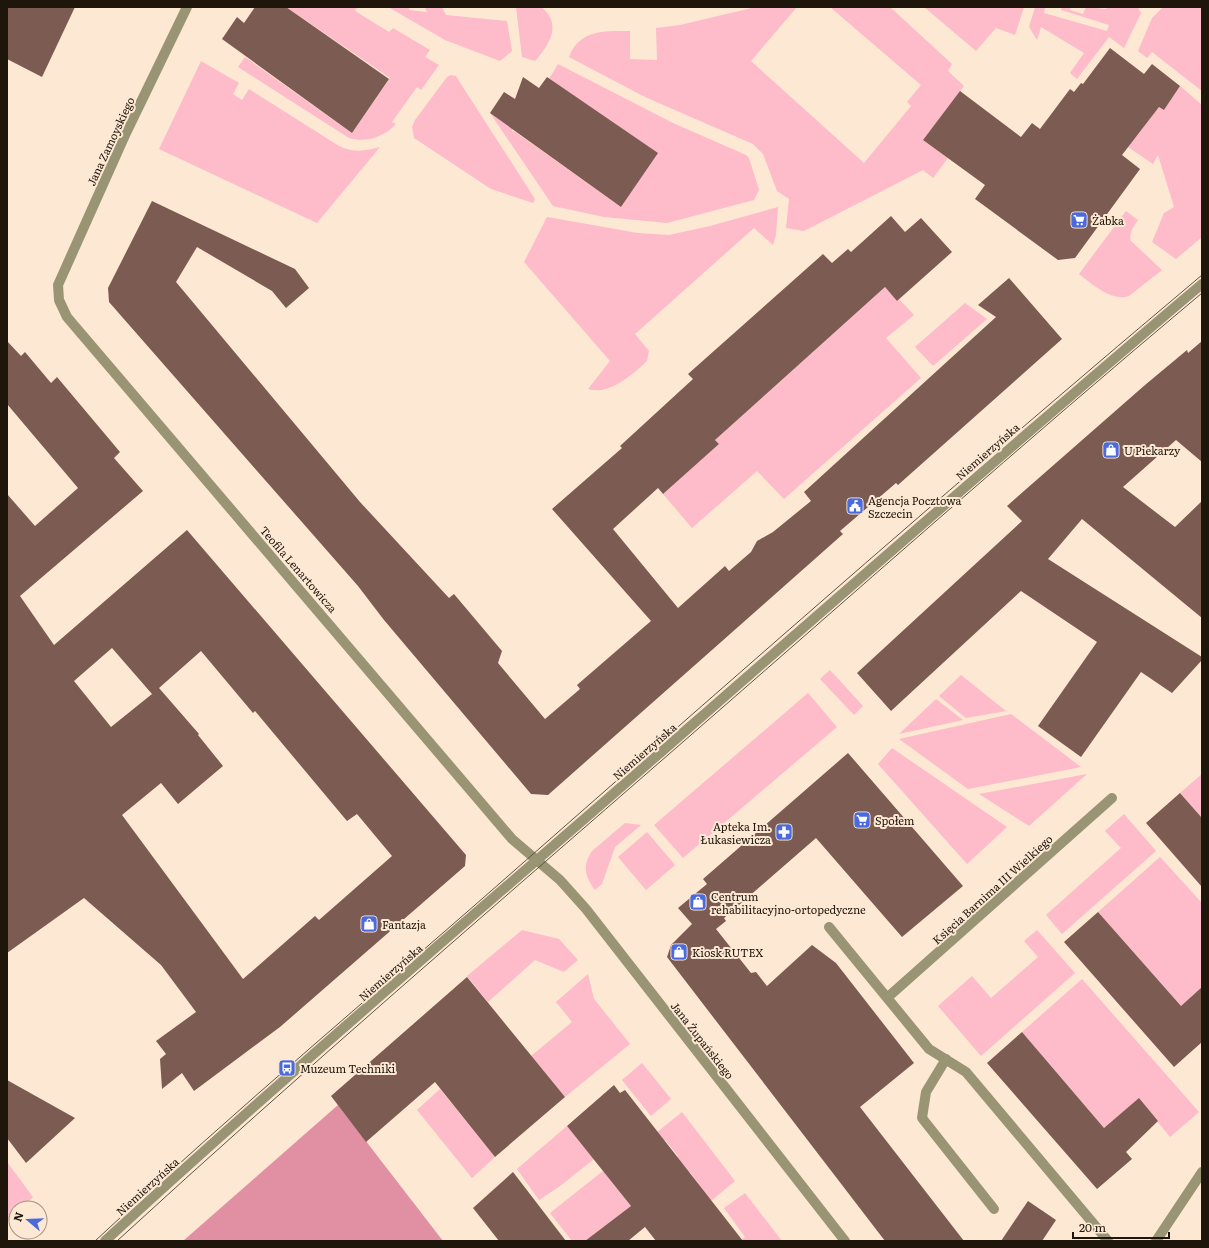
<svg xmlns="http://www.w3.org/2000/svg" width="1209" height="1248" font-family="Literata,serif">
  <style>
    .green { fill: #febbc9 }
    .forest { fill: #e090a2 }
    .building { fill: #7c5b52; fill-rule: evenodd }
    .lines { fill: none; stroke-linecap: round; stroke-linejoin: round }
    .minor { stroke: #989474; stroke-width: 10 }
    .tram { stroke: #5f5345; stroke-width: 1 }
    .labels { text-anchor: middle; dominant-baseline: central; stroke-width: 4; stroke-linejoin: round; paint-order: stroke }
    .street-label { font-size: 11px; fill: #1e150b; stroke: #fde8d3 }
    .poi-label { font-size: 11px; fill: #1e150b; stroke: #fde8d3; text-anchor: start }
  </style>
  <rect width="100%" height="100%" fill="#fde8d3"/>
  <g class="green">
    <path d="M 286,7 L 357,7 L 355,11 L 389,32 L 393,28 L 430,50 L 425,57 L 439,65 L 421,90 L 417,87 L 392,122 L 396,124 C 384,137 366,143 349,138 L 238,67 L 245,57 L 352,133 L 390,78 Z"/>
    <polygon points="388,7 408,7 410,10 427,12 425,7 442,7 446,15 507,21 512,51 500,61 445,40"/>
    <path d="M 516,7 L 541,7 C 563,24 549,45 535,61 L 522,57 Z"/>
    <path d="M 756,7 L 797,7 L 751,61 L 864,163 L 911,106 L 907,102 L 921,85 L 830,7 L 890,7 L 952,64 L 948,71 L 964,86 L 923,140 L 948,158 L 933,178 L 923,170 L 804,231 L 786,228 L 789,199 L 777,191 L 763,154 L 753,144 L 645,97 L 569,57 C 579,29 606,31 630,31 L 630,59 L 657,60 L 656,28 L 680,25 Z"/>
    <polygon points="924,7 1024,7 1015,35 996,28 976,51"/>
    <polygon points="1035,7 1045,7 1044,13 1107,31 1109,25 1061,10 1062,7 1070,7 1070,10 1083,14 1086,7 1106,9 1107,7 1138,7 1141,13 1124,48 1109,37 1077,79 1070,73 1084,53 1041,27 1037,40 1029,27"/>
    <polygon points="1163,7 1202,7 1202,91 1152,52 1147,58 1138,51 1152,18"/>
    <path d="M 201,61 L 239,83 L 233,94 L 242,100 L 249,89 L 339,146 C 354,153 365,151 380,147 L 317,223 L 159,149 Z"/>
    <polygon points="558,64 673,123 746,155 749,158 759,190 754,200 667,223 604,217 553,206 490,113 513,128 512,132 514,131 621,207 657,153 549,79"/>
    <polygon points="451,75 456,76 459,81 535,199 533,203 491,189 414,138 412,127 415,120 447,77"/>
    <polygon points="1180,86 1202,105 1202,237 1176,259 1152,242 1164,213 1174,207 1158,155 1153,164 1128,147 1159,107 1164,110"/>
    <path d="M 778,207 L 776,235 L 773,245 L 754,228 L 635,334 L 649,351 L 647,361 C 633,374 609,396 588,389 L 610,361 L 524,262 L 547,217 L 638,233 L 669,235 L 710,226 Z"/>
    <path d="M 1126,211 L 1138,220 C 1134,226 1128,234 1131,241 L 1162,270 L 1129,296 C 1112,302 1092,284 1079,274 Z"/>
    <polygon points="885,287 897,301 899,299 914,315 886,338 921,378 784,499 757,471 692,528 663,494 719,444 715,440"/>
    <polygon points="965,303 987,319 933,366 915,347"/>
    <polygon points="830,670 863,706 854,715 820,679"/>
    <polygon points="961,675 1006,711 966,718 939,696"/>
    <polygon points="808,693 837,727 683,858 654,825"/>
    <polygon points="936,699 963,720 899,734"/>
    <polygon points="1011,714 1081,767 968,789 899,739"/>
    <polygon points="892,748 1007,827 967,864 878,764"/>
    <polygon points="1087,774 1029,826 979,794"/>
    <polygon points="1202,774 1202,818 1180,793"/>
    <polygon points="1124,814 1156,851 1062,934 1046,915 1121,848 1105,831"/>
    <path d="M 625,823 L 641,825 L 615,847 L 602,884 L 595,890 C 585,876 582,866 592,851 Z"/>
    <polygon points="647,832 675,865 646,890 618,857"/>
    <polygon points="1160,857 1202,903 1202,987 1181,1006 1098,912"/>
    <polygon points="522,930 559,939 578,960 564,972 535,960 488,1002 467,976"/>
    <polygon points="1037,930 1075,973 981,1056 938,1006 972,976 991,998 1038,957 1024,941"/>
    <polygon points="588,974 594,999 630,1044 565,1097 531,1056 572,1022 556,1002"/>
    <polygon points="1082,979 1199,1112 1170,1137 1139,1099 1104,1128 1022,1032"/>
    <polygon points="642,1063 671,1099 651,1116 622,1080"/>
    <polygon points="440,1089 495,1157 472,1178 417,1110"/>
    <polygon points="682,1112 735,1181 706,1205 698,1194 703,1190 690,1172 685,1177 671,1161 678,1156 665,1140 659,1145 656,1133"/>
    <polygon points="567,1126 594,1159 560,1186 539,1200 517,1169"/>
    <polygon points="7,1162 33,1197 21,1208 16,1208 16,1212 7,1220"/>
    <polygon points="603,1171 631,1206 585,1241 572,1241 550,1213"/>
    <polygon points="745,1193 782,1241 740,1241 745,1237 724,1208"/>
  </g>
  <polygon class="forest" points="338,1105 443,1241 183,1241"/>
  <g class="building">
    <polygon points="7,7 75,7 42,77 7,59"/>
    <polygon points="255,7 286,7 389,79 352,133 222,39 237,17 244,23"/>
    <polygon points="1110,48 1144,74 1152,64 1180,86 1164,110 1159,107 1122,155 1140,169 1075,258 1058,260 975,199 985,185 923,140 960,91 1021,137 1032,123 1040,129 1070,89 1074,92 1081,83 1083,84"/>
    <polygon points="523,77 539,88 547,77 658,153 621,207 490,113 504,92 515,99"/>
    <polygon points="152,201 295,269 309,288 286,308 272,291 197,247 176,282 360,502 449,598 454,594 502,651 498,663 545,719 580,689 577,685 651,621 552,509 622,448 620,446 693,379 688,374 823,254 832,263 848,249 851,252 891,216 905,232 921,218 952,252 897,301 885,287 715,440 719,444 663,494 658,488 613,529 678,608 725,566 729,571 751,552 757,541 773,532 811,501 804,492 996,317 978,305 1009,278 1062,339 898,485 896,483 840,531 843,534 548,795 531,794 384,620 358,586 109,302 108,288"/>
    <path d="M 7,341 L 21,356 L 25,352 L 51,383 L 57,377 L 120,452 L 114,458 L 143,491 L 20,596 L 54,645 L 187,530 L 466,855 L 465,866 L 280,1027 L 194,1091 L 182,1073 L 162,1089 L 160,1059 L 166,1054 L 156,1041 L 196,1012 L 161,965 L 84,898 L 7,953 L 7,494 L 35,526 L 78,488 L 7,404 ZM 112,648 L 152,694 L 111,727 L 74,681 ZM 201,651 L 253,713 L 255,711 L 347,821 L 357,814 L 392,856 L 319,920 L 315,916 L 243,979 L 122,815 L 161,783 L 178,804 L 223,766 L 198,735 L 199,734 L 159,688 Z"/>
    <polygon points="1202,341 1202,462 1176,440 1123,487 1175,527 1202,501 1202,618 1082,519 1048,559 1202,657 1202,660 1172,693 1141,672 1081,757 1038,726 1097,642 1021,591 891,711 857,673 1022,521 1007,506 1145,385 1187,350 1188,353"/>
    <polygon points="848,753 963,886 902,937 816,838 724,918 726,921 716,929 751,973 756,972 767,986 812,945 836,963 914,1063 860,1107 964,1241 885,1241 667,957 671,945 692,924 678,908 707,884 703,879"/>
    <polygon points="1180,793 1202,818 1202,887 1146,823"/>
    <polygon points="1098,912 1181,1006 1202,987 1202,1042 1174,1067 1064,942"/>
    <polygon points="467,977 565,1097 495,1157 435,1082 366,1142 331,1096"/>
    <polygon points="1022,1032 1104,1128 1139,1098 1158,1121 1126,1152 1132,1159 1097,1189 987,1063"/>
    <polygon points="7,1080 75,1118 26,1163 7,1138"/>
    <polygon points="614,1085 620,1093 625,1090 743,1241 656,1241 645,1227 628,1241 585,1241 631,1206 567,1126"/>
    <polygon points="513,1172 566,1241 499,1241 473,1208"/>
    <polygon points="1028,1201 1056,1220 1042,1241 1001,1241"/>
  </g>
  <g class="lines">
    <g class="minor">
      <polyline points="187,7 126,133 58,285 59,300 67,317 512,839 560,880 586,909 845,1241"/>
      <polyline points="829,927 929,1049 966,1072 1108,1241"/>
      <polyline points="888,997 1112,798"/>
      <polyline points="946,1059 926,1092 922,1118 994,1209"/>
      <path d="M 105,1241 C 268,1091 437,947 605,801 C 803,628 1001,454 1202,284"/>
      <polyline points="1156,1241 1202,1172"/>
    </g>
    <g class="tram">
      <path d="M 95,1241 C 237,1108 386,984 532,855 C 754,660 976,465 1202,275"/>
      <path d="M 117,1241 C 300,1073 489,911 676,748 C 851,596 1024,442 1202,293"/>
    </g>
  </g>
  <defs>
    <g id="supermarket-square" transform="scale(0.9)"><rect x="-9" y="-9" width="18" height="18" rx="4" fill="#4a6ade" stroke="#fde8d3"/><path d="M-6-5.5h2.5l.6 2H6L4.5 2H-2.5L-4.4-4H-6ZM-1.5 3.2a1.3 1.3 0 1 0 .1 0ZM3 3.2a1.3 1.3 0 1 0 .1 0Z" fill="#fff"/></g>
    <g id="shop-square" transform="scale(0.9)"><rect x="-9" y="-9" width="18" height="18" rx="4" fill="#4a6ade" stroke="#fde8d3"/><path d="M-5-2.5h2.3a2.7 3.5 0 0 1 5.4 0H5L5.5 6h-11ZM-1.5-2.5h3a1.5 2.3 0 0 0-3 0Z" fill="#fff"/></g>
    <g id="civic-square" transform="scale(0.9)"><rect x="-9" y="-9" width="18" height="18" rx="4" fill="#4a6ade" stroke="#fde8d3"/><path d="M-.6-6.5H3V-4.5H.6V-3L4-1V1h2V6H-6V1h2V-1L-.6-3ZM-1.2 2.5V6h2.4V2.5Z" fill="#fff"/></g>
    <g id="pharmacy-square" transform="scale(0.9)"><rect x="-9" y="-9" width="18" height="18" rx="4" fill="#4a6ade" stroke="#fde8d3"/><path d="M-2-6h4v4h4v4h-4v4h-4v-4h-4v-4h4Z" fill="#fff"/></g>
    <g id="bus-square" transform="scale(0.9)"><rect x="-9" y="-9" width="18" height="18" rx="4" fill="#4a6ade" stroke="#fde8d3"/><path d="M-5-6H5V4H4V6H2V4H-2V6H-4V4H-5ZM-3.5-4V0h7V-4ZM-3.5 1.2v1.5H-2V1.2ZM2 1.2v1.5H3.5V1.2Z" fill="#fff"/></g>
  </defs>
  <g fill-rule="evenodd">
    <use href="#supermarket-square" x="1079" y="220"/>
    <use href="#shop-square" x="1111" y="450"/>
    <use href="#civic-square" x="855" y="506"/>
    <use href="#supermarket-square" x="862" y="820"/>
    <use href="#pharmacy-square" x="784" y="832"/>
    <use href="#shop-square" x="698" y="902"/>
    <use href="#shop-square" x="369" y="924"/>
    <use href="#shop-square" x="679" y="952"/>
    <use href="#bus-square" x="287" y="1068"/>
  </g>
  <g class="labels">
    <g class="street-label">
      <text transform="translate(110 141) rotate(-65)">Jana Zamoyskiego</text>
      <text transform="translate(987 451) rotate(-41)">Niemierzyńska</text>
      <text transform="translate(299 569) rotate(49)">Teofila Lenartowicza</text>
      <text transform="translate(644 751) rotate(-41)">Niemierzyńska</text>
      <text transform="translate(992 889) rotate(-42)">Księcia Barnima III Wielkiego</text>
      <text transform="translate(390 972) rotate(-41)">Niemierzyńska</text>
      <text transform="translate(703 1040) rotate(52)">Jana Żupańskiego</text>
      <text transform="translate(147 1186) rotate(-42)">Niemierzyńska</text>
    </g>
    <g class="poi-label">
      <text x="1092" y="220">Żabka</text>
      <text x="1124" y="450">U Piekarzy</text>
      <text x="868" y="500">Agencja Pocztowa<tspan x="868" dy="13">Szczecin</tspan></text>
      <text x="875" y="820">Społem</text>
      <text x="771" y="826" text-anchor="end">Apteka Im.<tspan x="771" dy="13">Łukasiewicza</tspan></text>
      <text x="711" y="896">Centrum<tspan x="711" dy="13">rehabilitacyjno-ortopedyczne</tspan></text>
      <text x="382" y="924">Fantazja</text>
      <text x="692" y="952">Kiosk RUTEX</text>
      <text x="300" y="1068">Muzeum Techniki</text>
    </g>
  </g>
  <rect width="1209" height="1248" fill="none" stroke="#1e150b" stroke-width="16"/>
  <g transform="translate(28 1220) rotate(289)"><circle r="19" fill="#fde8d3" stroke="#a49483"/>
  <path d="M0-3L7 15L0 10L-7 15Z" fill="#4a6ade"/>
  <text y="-6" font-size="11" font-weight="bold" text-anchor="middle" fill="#1e150b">N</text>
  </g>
  <path d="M1073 1232v6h96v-6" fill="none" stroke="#1e150b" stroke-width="2"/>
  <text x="1079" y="1232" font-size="12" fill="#1e150b" stroke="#fde8d3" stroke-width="3" paint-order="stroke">20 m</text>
</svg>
